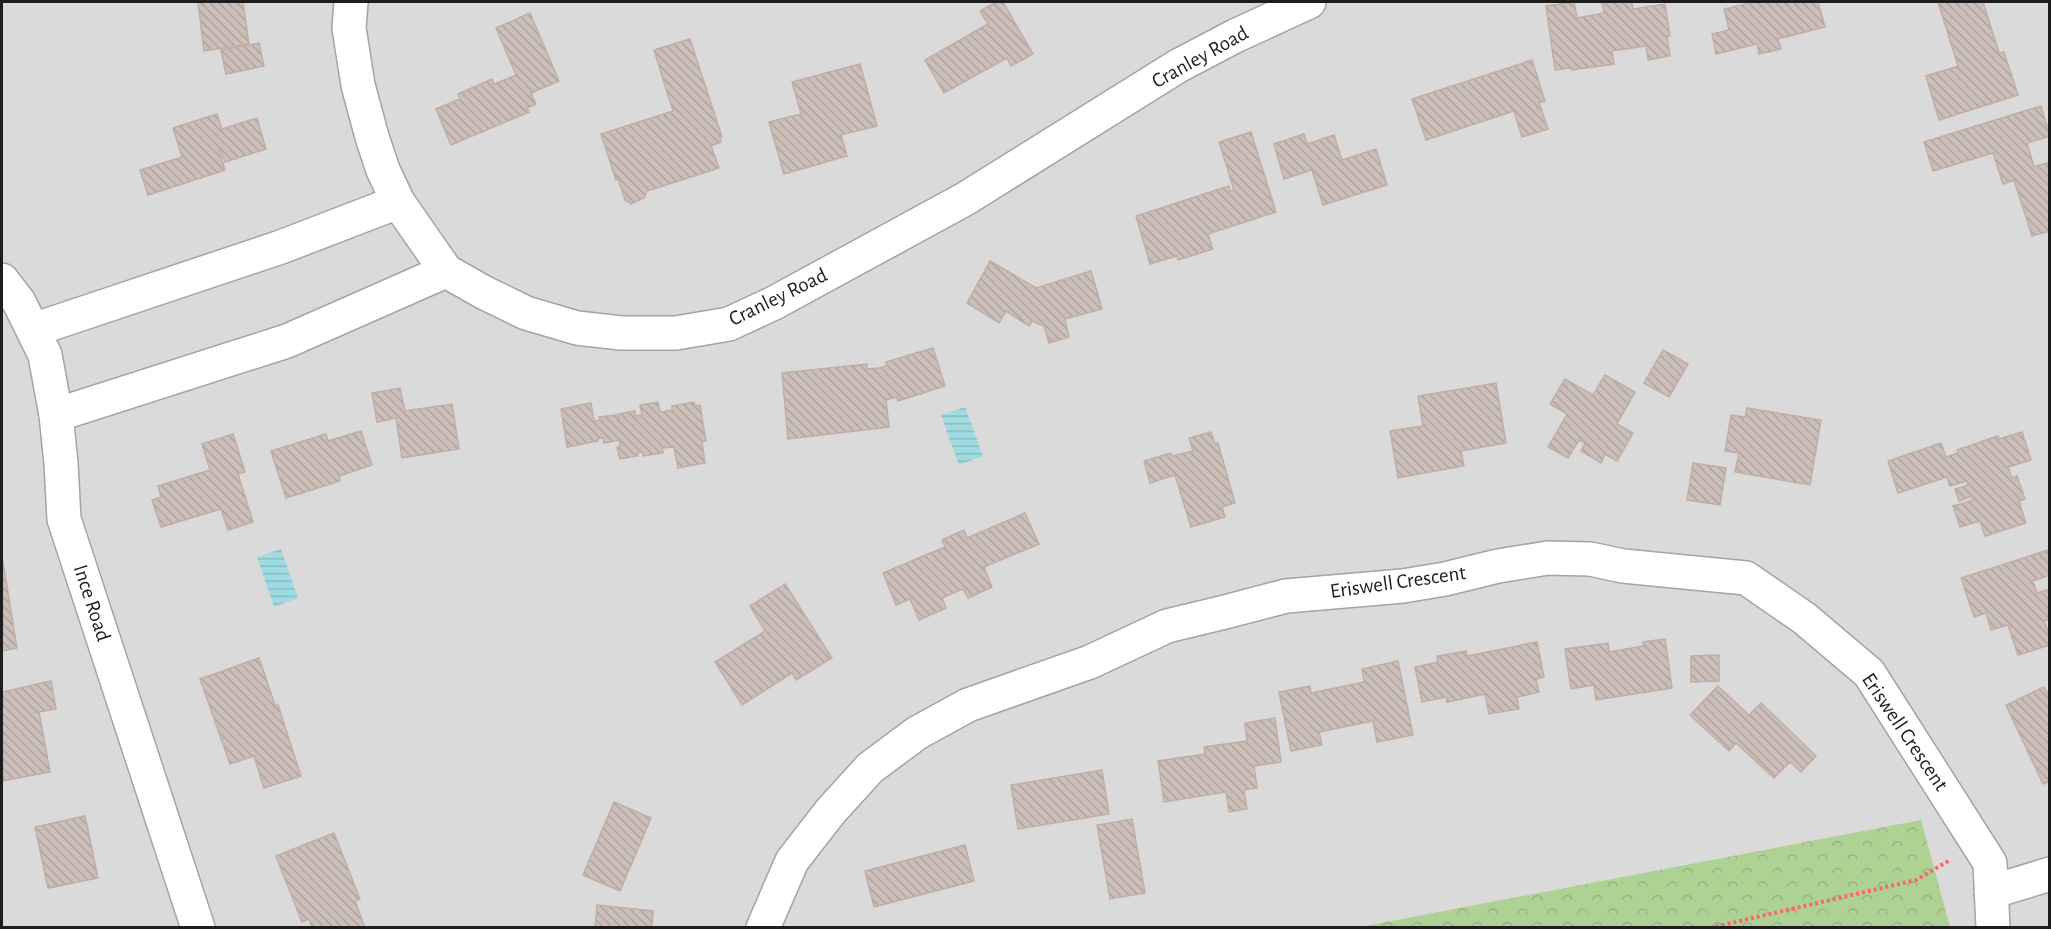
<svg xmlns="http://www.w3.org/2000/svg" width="2051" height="929" font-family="'Alegreya Sans',sans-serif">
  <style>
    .residential { fill: #dbdada }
    .forest { fill: url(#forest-crowns) }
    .water { fill: url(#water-rules) }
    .building { fill: url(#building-back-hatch); stroke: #c2ada3; stroke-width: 1.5 }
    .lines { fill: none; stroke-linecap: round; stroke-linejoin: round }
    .street-casing { stroke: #a4a4a4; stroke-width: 36 }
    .path { stroke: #ff6469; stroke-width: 4; stroke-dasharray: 3 3; stroke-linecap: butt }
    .street { stroke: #fff; stroke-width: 33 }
    .labels { text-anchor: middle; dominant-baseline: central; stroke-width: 5; stroke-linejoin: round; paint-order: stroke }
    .street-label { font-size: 21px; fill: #1d1d1d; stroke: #fff }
  </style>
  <defs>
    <pattern id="forest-crowns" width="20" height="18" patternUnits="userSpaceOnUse" patternTransform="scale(1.5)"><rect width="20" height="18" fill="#aed293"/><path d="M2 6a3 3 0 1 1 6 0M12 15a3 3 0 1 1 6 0" fill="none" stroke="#95b47e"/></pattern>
    <pattern id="water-rules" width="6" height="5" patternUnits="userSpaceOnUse" patternTransform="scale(1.5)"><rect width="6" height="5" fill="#9fdbe1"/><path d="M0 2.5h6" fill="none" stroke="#88bcc1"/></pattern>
    <pattern id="building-back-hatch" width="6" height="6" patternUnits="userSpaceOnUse" patternTransform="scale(1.5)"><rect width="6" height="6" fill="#ccbeb8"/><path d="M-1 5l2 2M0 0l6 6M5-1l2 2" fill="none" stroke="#afa39e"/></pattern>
  </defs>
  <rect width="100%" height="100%" fill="#efe9e2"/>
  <rect class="residential" x="2" y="2" width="2047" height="925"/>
  <polygon class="forest" points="1921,820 1950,927 1360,927"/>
  <g class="water">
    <polygon points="965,407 983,456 959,465 941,415"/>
    <polygon points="281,549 298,598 274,607 257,557"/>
  </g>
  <g class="building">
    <polygon points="198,2 243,2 249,44 204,51"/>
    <polygon points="996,2 1003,2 1033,54 1011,66 1007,58 944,93 925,60 988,24 980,11"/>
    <polygon points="1574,2 1577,18 1604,13 1602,2 1632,2 1633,9 1665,4 1670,36 1667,36 1670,56 1648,60 1646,46 1612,51 1614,64 1572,70 1571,68 1555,70 1546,6"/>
    <polygon points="1755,2 1818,2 1825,27 1778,39 1781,49 1759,54 1757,44 1716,54 1712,34 1729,30 1724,9"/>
    <polygon points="1938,2 1983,2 1999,53 2004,52 2018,95 1939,120 1926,76 1958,66"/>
    <polygon points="530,13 559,81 531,93 536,104 527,108 529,112 451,145 436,109 460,99 458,94 492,79 494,84 516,75 496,28"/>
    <polygon points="690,39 722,137 720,137 721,142 711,146 719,168 647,191 644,198 631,204 625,200 618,179 616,180 601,134 673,111 654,50"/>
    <polygon points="259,43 264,66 226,74 221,50"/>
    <polygon points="1532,60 1545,101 1539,103 1548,129 1522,137 1514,111 1426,140 1412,99"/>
    <polygon points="860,64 877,126 841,135 847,156 784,174 769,122 801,114 792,82"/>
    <polygon points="2041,106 2050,136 2027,143 2034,167 2050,162 2050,231 2032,236 2014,180 2003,184 1993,153 1933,171 1924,142"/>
    <polygon points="217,114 222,129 257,118 266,149 225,162 221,150 219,150 225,170 148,195 140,170 182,157 173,128"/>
    <polygon points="1251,132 1276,212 1208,234 1213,249 1178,260 1177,256 1150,264 1136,216 1229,186 1230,191 1234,190 1219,142"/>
    <polygon points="1304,134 1307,144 1334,135 1342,160 1376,149 1387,185 1323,205 1312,170 1284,179 1274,144"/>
    <polygon points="990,261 1036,288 1091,271 1102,309 1065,319 1069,337 1049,343 1044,326 1032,321 1029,326 1006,311 999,323 967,303"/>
    <polygon points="933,348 945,386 898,401 897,397 886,400 889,427 788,439 782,373 867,364 867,369 879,368 887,366 886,362"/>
    <polygon points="1663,350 1688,364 1669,397 1644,383"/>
    <polygon points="1605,375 1635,392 1617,424 1633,433 1617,461 1605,454 1601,463 1581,451 1585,443 1579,440 1568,458 1548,447 1567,414 1550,404 1565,379 1593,395"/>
    <polygon points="1496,383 1506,443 1461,451 1464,466 1398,478 1390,431 1423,426 1418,396"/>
    <polygon points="400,388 405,411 452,404 459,449 402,458 396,418 377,422 372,393"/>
    <polygon points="658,402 660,412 672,410 672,406 694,402 695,406 700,405 706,441 702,442 705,463 678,468 674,447 662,448 663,453 643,456 642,452 637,453 638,456 620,459 617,447 620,447 619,440 604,443 603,438 597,439 598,441 567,447 561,409 591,403 594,421 600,420 599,417 616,415 617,419 619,419 618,414 635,411 635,416 642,415 640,405"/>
    <polygon points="1747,408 1821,420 1810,485 1735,472 1739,453 1725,451 1731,415 1745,417"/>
    <polygon points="361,431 372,465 339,476 340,481 286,498 271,451 326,434 328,441"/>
    <polygon points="1211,432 1215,444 1218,443 1235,503 1222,507 1225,517 1191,527 1175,475 1150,483 1144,461 1171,453 1172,456 1193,451 1189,438"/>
    <polygon points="2022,432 2031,460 2008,467 2012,478 2017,476 2025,499 2019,501 2026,523 1985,536 1980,521 1960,527 1953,506 1973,500 1972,496 1959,501 1955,489 1968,485 1967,481 1950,486 1947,477 1898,493 1888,461 1941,443 1946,457 1958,453 1957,450 1998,436 1999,439"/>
    <polygon points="233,434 245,472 238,474 253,522 228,530 221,509 161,527 152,500 161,497 158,486 210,470 202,444"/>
    <polygon points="1693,463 1726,468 1720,505 1687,500"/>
    <polygon points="1025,513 1039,544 984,567 992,587 968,598 963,589 942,598 946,608 919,620 910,599 896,605 883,573 945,547 942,540 964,530 967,538"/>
    <polygon points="2048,550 2050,575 2033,581 2037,593 2050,589 2050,619 2044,621 2050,637 2050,645 2018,655 2008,625 1991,630 1986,613 1974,617 1961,578"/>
    <polygon points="3,562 17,648 2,651 2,563"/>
    <polygon points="785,584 832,658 796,680 792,673 742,705 715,662 765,631 750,606"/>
    <polygon points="1665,639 1672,688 1596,700 1594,685 1571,689 1565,649 1608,643 1609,652 1644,646 1643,642"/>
    <polygon points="1537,642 1544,677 1536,679 1539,692 1517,697 1519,709 1489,714 1485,694 1447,702 1446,697 1422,702 1415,667 1438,662 1437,656 1466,651 1467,656"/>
    <polygon points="1719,655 1719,681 1691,682 1691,656"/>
    <polygon points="259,658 275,705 278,705 301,776 264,788 254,756 230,764 200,679"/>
    <polygon points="1398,661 1413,735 1377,742 1373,721 1319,732 1322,745 1291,751 1279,692 1310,686 1311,693 1364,682 1362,669"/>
    <polygon points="51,681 56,709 39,712 50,772 2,781 2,692"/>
    <polygon points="1718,686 1749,715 1761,703 1816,756 1801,772 1790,762 1774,778 1736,743 1729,751 1690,715"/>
    <polygon points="2044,687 2050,698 2050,781 2043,784 2006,705"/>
    <polygon points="1275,718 1281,762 1254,766 1257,788 1244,790 1247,809 1229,812 1226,792 1164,802 1158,761 1205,754 1204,747 1247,741 1245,723"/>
    <polygon points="1102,770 1109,814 1018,829 1011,785"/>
    <polygon points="614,802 651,818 620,891 583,875"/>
    <polygon points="85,816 98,878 48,888 35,827"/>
    <polygon points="1132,819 1145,893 1110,899 1097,825"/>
    <polygon points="334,833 360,899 355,901 365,928 312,928 309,919 302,922 276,856"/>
    <polygon points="965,845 974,881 874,907 865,871"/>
    <polygon points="597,905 653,911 652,928 595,928"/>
  </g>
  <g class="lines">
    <g class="street-casing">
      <g id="street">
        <polyline points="351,2 349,28 358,85 372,137 383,170 398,202 446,271 483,292 526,313 577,328 621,333 676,333 729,324 774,303 965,199 1178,66 1235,36 1309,2"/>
        <polyline points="2,280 19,302 45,355 56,415 61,463 64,519 198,928"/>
        <polyline points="33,330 281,247 398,202"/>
        <polyline points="56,415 287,341 446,271"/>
        <polyline points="1991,892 2050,874"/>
        <polyline points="763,928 792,861 830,812 870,768 917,733 968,705 1090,662 1167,626 1225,612 1286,596 1403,586 1445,579 1498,566 1548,558 1590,559 1623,566 1746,578 1804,618 1869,673 1990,863 1993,928"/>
      </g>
    </g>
    <polyline class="path" points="1710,928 1916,880 1950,860"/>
    <use href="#street" class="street"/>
  </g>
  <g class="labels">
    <g class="street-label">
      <text transform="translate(1200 57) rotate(-29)">Cranley Road</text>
      <text transform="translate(778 297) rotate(-26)">Cranley Road</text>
      <text transform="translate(1398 582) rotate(-8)">Eriswell Crescent</text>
      <text transform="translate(92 603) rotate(72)">Ince Road</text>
      <text transform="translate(1905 732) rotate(56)">Eriswell Crescent</text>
    </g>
  </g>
  <rect width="2051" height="929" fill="none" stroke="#1d1d1d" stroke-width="6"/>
</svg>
